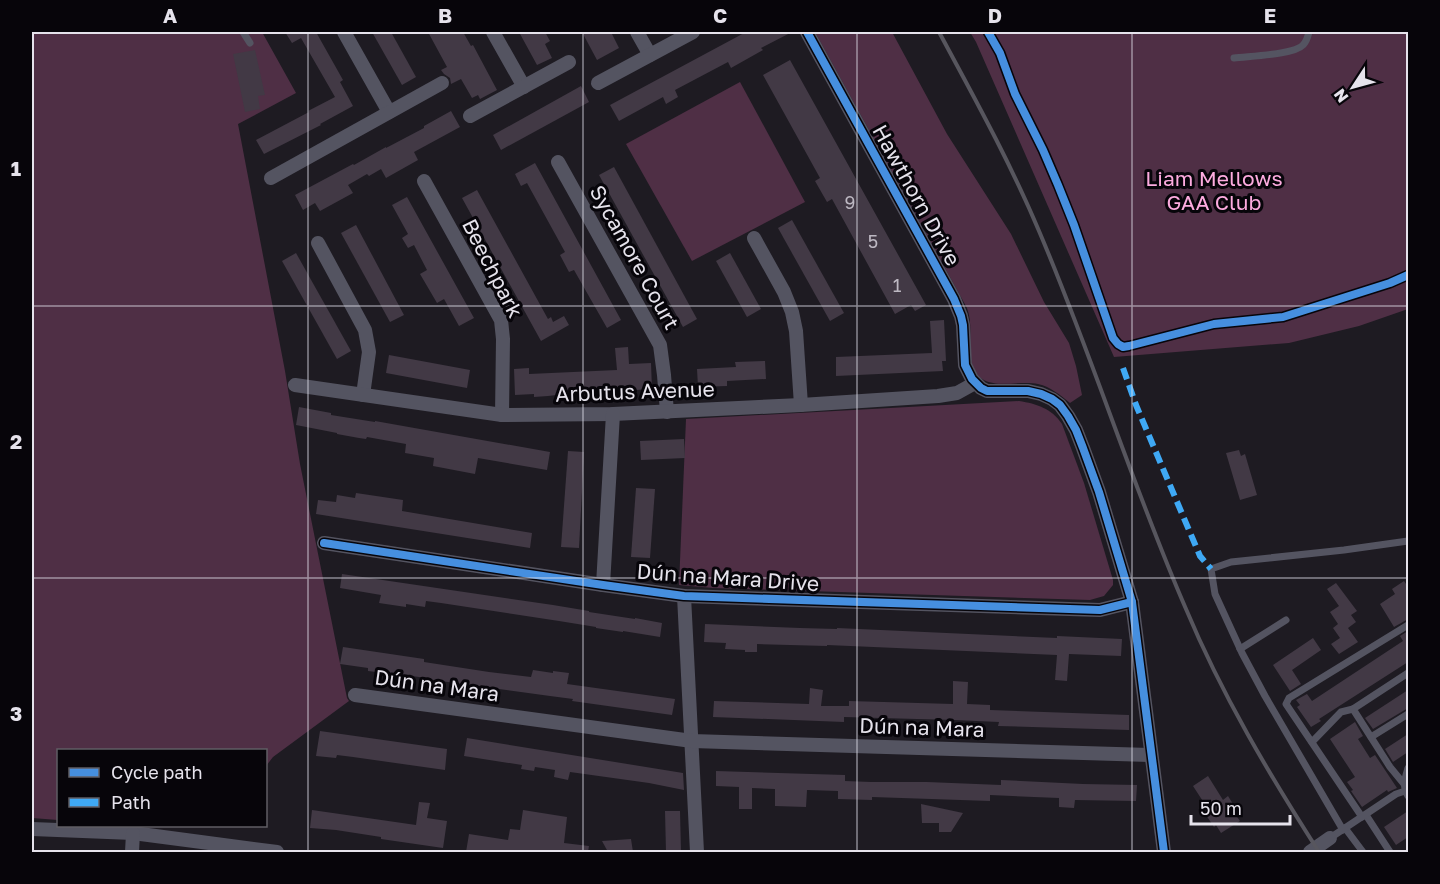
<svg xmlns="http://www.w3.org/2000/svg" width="1440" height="884" font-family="'Golos Text',sans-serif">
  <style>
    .green { fill: #4f2f45 }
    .building { fill: #423945 }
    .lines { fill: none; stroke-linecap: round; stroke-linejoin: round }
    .lane { stroke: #545461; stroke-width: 7 }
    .street { stroke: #545461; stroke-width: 14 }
    .rail { stroke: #57565e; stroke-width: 4 }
    .quiet { stroke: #3fa9f5; stroke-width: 6; stroke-dasharray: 12 6; stroke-linecap: butt }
    .cycleway-casing { stroke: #07050a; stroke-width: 11 }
    .cycleway { stroke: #468fdf; stroke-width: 8 }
    .grid { fill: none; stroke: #e6e3ec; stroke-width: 1.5; stroke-opacity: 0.55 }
    .labels { text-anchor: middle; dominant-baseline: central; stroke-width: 6; stroke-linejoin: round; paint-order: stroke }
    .number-label { font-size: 18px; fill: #bdb8c2 }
    .park-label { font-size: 21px; fill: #fdabdf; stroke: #07050a }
    .street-label { font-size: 21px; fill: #e6e3ec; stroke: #07050a }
    .neatline { fill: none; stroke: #e6e3ec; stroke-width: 2 }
    .grid-label { font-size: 20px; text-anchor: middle; font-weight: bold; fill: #e6e3ec }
  </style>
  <rect width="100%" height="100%" fill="#1e1b22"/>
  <g class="green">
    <polygon points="32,32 262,32 296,93 238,124 285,371 300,464 347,698 349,701 273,757 266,766 266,750 58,750 58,820 32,818"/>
    <path d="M 815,32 L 892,32 L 947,134 L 1011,234 L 1044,302 L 1069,343 L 1076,366 L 1082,395 L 1070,403 C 1060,395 1051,387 1038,384 C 1016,379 981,395 972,364 C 967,347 974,327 967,308 Z"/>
    <polygon points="970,32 1408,32 1408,309 1359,326 1289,343 1114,357 976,42"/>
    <polygon points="740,82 805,202 692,261 626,144"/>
    <path d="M 1019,401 C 1037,404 1051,408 1062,424 L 1084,483 L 1113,580 L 1113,585 L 1104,596 L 1090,600 L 713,588 L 679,585 L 686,419 Z"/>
  </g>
  <g class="building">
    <polygon points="285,32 316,32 343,80 340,82 353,106 320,124 321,125 264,154 256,140 309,112 308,111 335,97 301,38 292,43"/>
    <polygon points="372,32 391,32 416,77 402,85"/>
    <polygon points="428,32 463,32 471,46 473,45 497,90 480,99 478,95 472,98 461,79 451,84 450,78 444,74 441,70 447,67"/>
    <polygon points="519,32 545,32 550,41 545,44 552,58 537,65"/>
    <polygon points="582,32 611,32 619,48 597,60"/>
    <polygon points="746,32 792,32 761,48 763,50 731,68 728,62 675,90 678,97 666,104 663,97 619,121 610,105"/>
    <polygon points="255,50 265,95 258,96 260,109 245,112 233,54"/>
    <polygon points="790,60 926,305 915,311 911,305 895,314 832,199 827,202 815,181 820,178 763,75"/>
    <polygon points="581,86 589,102 501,150 493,135"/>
    <polygon points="451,111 460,127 414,152 418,160 386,178 381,169 369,176 367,174 348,185 353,193 320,211 315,203 303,210 295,195 353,164 354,165 386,147 386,148 424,128 424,126"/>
    <polygon points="535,163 621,320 607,328 574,270 569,272 560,255 565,252 527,183 521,186 515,174"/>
    <polygon points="614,167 697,319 683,327 599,175"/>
    <polygon points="477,190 548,319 551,317 553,322 564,316 569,325 541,341 462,198"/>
    <polygon points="407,197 474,318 459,326 444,299 437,303 420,274 427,270 414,245 408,248 402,238 408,234 392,205"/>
    <polygon points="792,220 844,313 830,321 778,228"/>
    <polygon points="356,225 404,315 390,322 341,233"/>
    <polygon points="296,253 351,351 337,359 282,261"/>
    <polygon points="730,253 761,309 747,317 716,261"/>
    <polygon points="944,320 946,361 942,361 943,371 836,376 836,357 932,353 930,321"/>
    <polygon points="628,347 629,364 651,363 652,389 618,391 618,388 574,391 574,393 548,396 534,397 534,394 515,395 514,369 529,368 529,374 617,370 615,348"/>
    <polygon points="389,355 470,370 467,388 386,373"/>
    <polygon points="765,361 766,379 727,381 727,386 698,387 697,369 736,367 735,362"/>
    <polygon points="299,407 331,413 331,415 375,422 375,421 550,452 547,470 478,458 475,474 433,466 434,458 405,453 406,444 367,437 366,439 359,438 337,434 337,433 296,425"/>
    <polygon points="684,439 685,458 641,460 640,441"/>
    <polygon points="1239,450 1241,456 1245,454 1257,495 1240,500 1226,453"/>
    <polygon points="568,451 584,452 579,548 561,547"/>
    <polygon points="636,488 655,489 650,558 631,557"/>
    <polygon points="356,493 403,500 402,511 532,533 530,548 316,514 318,500 336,502 337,495 355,498"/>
    <polygon points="342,574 553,605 589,611 589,612 635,619 635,618 662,623 660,637 623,631 623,632 596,628 596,627 559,621 441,603 426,601 425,607 406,604 406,607 379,603 381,595 340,588"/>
    <polygon points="1404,581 1408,587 1408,619 1394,627 1380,604 1395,594 1392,589"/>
    <polygon points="1336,583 1357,611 1351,615 1356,622 1348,628 1358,642 1339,654 1331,644 1340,638 1333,628 1338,624 1330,612 1339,606 1327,589"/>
    <polygon points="705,624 800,628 837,629 837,628 1057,638 1057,636 1122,639 1121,656 1069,654 1067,681 1055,680 1057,655 827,645 827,646 757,644 757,652 745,652 745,650 725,649 726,643 704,642"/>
    <polygon points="1408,631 1408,662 1319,719 1321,721 1311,727 1297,707 1300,705 1296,700 1307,694 1312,701 1403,641 1400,636"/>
    <polygon points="1313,638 1321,650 1292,670 1301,684 1290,691 1273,665"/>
    <polygon points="343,647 424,659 424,662 489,672 531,677 533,670 553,673 553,671 569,673 567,684 675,699 672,715 572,701 573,699 550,696 426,679 426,678 384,672 384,673 368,671 368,668 340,664"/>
    <polygon points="953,681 968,682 967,704 990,705 990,710 1129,715 1129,730 998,726 999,722 954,720 844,717 844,722 713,717 714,701 809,704 810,688 823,690 821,706 849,706 849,701 953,704"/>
    <polygon points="1408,690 1408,708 1373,729 1365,718"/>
    <polygon points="1355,722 1363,736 1358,739 1370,758 1375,755 1397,788 1388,792 1387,790 1362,807 1351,791 1353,790 1347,782 1355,777 1330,739"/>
    <polygon points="320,731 447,749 445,770 353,757 337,755 336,758 316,756"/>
    <polygon points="1408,734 1408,752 1393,762 1385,749"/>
    <polygon points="467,738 683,773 684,790 649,783 570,772 568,780 554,777 555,770 535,767 534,771 521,769 522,765 464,756"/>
    <polygon points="716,771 845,775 845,781 871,782 927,782 1001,785 1001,780 1083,784 1137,785 1136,801 1075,800 1074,808 1059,807 1059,798 1034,797 990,795 990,801 872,797 872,800 838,799 838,791 807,790 806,807 775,806 775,789 752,788 752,809 739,809 739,787 716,786"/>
    <polygon points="1208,776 1223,800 1228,796 1238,812 1235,814 1240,821 1221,833 1216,825 1214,827 1204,812 1208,809 1193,786"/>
    <polygon points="419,802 430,803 427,818 447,821 443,848 381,839 381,837 336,830 310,828 312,810 416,825"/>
    <polygon points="921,804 963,813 951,832 939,832 939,823 922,823"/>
    <polygon points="523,810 567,817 564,843 589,846 588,852 466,852 469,834 508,840 510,829 520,830"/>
    <polygon points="665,811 680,811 681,852 666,852"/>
    <polygon points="1408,811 1408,837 1396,845 1384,827"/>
    <polygon points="631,839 633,852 608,852 602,841"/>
  </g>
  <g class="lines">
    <g class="lane">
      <polyline points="243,32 250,43"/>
      <path d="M 1234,58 C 1249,56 1294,55 1303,45 C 1307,41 1308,36 1309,32"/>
      <polyline points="1240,649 1286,620"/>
      <polyline points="1371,737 1408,714"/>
      <polyline points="1312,742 1341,712 1353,709"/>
      <path d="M 1408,768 C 1405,778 1402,787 1408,796"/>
      <polyline points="1404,784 1390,767 1353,709 1408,673"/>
      <polyline points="1366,815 1390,852"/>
      <polyline points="1362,817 1286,704 1289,698 1408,625"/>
      <polyline points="1345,828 1363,852"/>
      <polyline points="1343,830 1265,696 1242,653 1215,594 1211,569 1231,562 1344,550 1408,541"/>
      <polyline points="1330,838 1396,794 1405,791"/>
    </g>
    <g class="street">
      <polyline points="344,32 389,112"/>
      <polyline points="493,32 524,87"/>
      <polyline points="637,32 650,55"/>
      <polyline points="807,32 954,299 961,316 963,325 965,365 972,379 981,388 987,391 1028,391 1041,394 1052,399 1060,405 1068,416 1076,430 1083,448 1099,492 1132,602 1164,852"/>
      <polyline points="598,83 693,32"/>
      <polyline points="470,116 569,62"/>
      <polyline points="558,162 660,345 664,375 667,412"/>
      <polyline points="271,178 442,83"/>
      <polyline points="424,181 501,320 503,339 502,415"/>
      <polyline points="754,238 784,292 792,312 796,331 801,405"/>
      <polyline points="318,243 365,330 369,352 363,395"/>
      <polyline points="295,385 502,415 613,414 801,405 938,396 957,393 975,383"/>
      <polyline points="324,543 603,585 684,596 1100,610 1132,602"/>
      <polyline points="603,585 613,414"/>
      <polyline points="684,596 697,852"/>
      <polyline points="355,695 692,741 1150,755"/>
      <polyline points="32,829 133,833 277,852"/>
      <polyline points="132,852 133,833"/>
      <polyline points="1310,852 1330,838"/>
    </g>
    <path class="rail" d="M 939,32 C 974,97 1010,162 1039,231 C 1092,355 1132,485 1186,609 C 1222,695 1269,774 1319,852"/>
    <polyline class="quiet" points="1123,368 1136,405 1200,556 1211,569"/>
    <g class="cycleway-casing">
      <g id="cycleway">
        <polyline points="807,32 954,299 961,316 963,325 965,365 972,379 981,388 987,391 1028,391 1041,394 1052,399 1060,405 1068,416 1076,430 1083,448 1099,492 1132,602 1164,852"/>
        <polyline points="988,32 1000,53 1015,94 1043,150 1058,185 1074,225 1113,338 1118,344 1123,347 1129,346 1214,324 1283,317 1390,283 1408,275"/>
        <polyline points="324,543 603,585 684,596 1100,610 1132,602"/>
      </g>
    </g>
    <use href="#cycleway" class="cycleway"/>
  </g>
  <path class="grid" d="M 308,32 L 308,852M 583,32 L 583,852M 857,32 L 857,852M 1132,32 L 1132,852M 32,306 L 1408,306M 32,578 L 1408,578"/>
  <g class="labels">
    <g class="number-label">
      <text x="850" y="202">9</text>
      <text x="873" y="241">5</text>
      <text x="897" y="285">1</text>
    </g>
    <g class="park-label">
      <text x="1214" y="178">Liam Mellows<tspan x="1214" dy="24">GAA Club</tspan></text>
    </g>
    <g class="street-label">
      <text transform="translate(917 195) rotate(61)">Hawthorn Drive</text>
      <text transform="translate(635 257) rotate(61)">Sycamore Court</text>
      <text transform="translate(493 268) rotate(63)">Beechpark</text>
      <text transform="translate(635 391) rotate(-2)">Arbutus Avenue</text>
      <text transform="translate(728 577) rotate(4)">Dún na Mara Drive</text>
      <text transform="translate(437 685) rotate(8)">Dún na Mara</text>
      <text transform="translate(922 727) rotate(2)">Dún na Mara</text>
    </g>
  </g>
  <rect width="1440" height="884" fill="none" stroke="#07050a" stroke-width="66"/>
  <rect x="57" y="749" width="210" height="78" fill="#07050a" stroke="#605e64" stroke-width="1.5"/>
  <rect x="69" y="768" width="30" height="9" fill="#468fdf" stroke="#605e64" stroke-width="1.5"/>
  <text x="111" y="779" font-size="18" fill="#e6e3ec">Cycle path</text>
  <rect x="69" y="798" width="30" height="9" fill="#3fa9f5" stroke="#605e64" stroke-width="1.5"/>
  <text x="111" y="809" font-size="18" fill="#e6e3ec">Path</text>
  <g transform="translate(1353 87) rotate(234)" stroke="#07050a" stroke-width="4.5" paint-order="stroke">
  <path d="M0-4.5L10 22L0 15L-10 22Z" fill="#e6e3ec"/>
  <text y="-9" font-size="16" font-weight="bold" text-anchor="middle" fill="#e6e3ec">N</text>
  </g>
  <path d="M1191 815v9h99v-9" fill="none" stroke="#e6e3ec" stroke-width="3"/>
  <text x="1200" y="815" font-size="18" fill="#e6e3ec" stroke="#07050a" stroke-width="4.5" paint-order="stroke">50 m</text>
  <rect x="33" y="33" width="1374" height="818" class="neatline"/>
  <g class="grid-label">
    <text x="170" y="23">A</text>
    <text x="445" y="23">B</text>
    <text x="720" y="23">C</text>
    <text x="995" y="23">D</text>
    <text x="1270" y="23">E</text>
    <text x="16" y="176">1</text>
    <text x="16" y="449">2</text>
    <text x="16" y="721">3</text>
  </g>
</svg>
